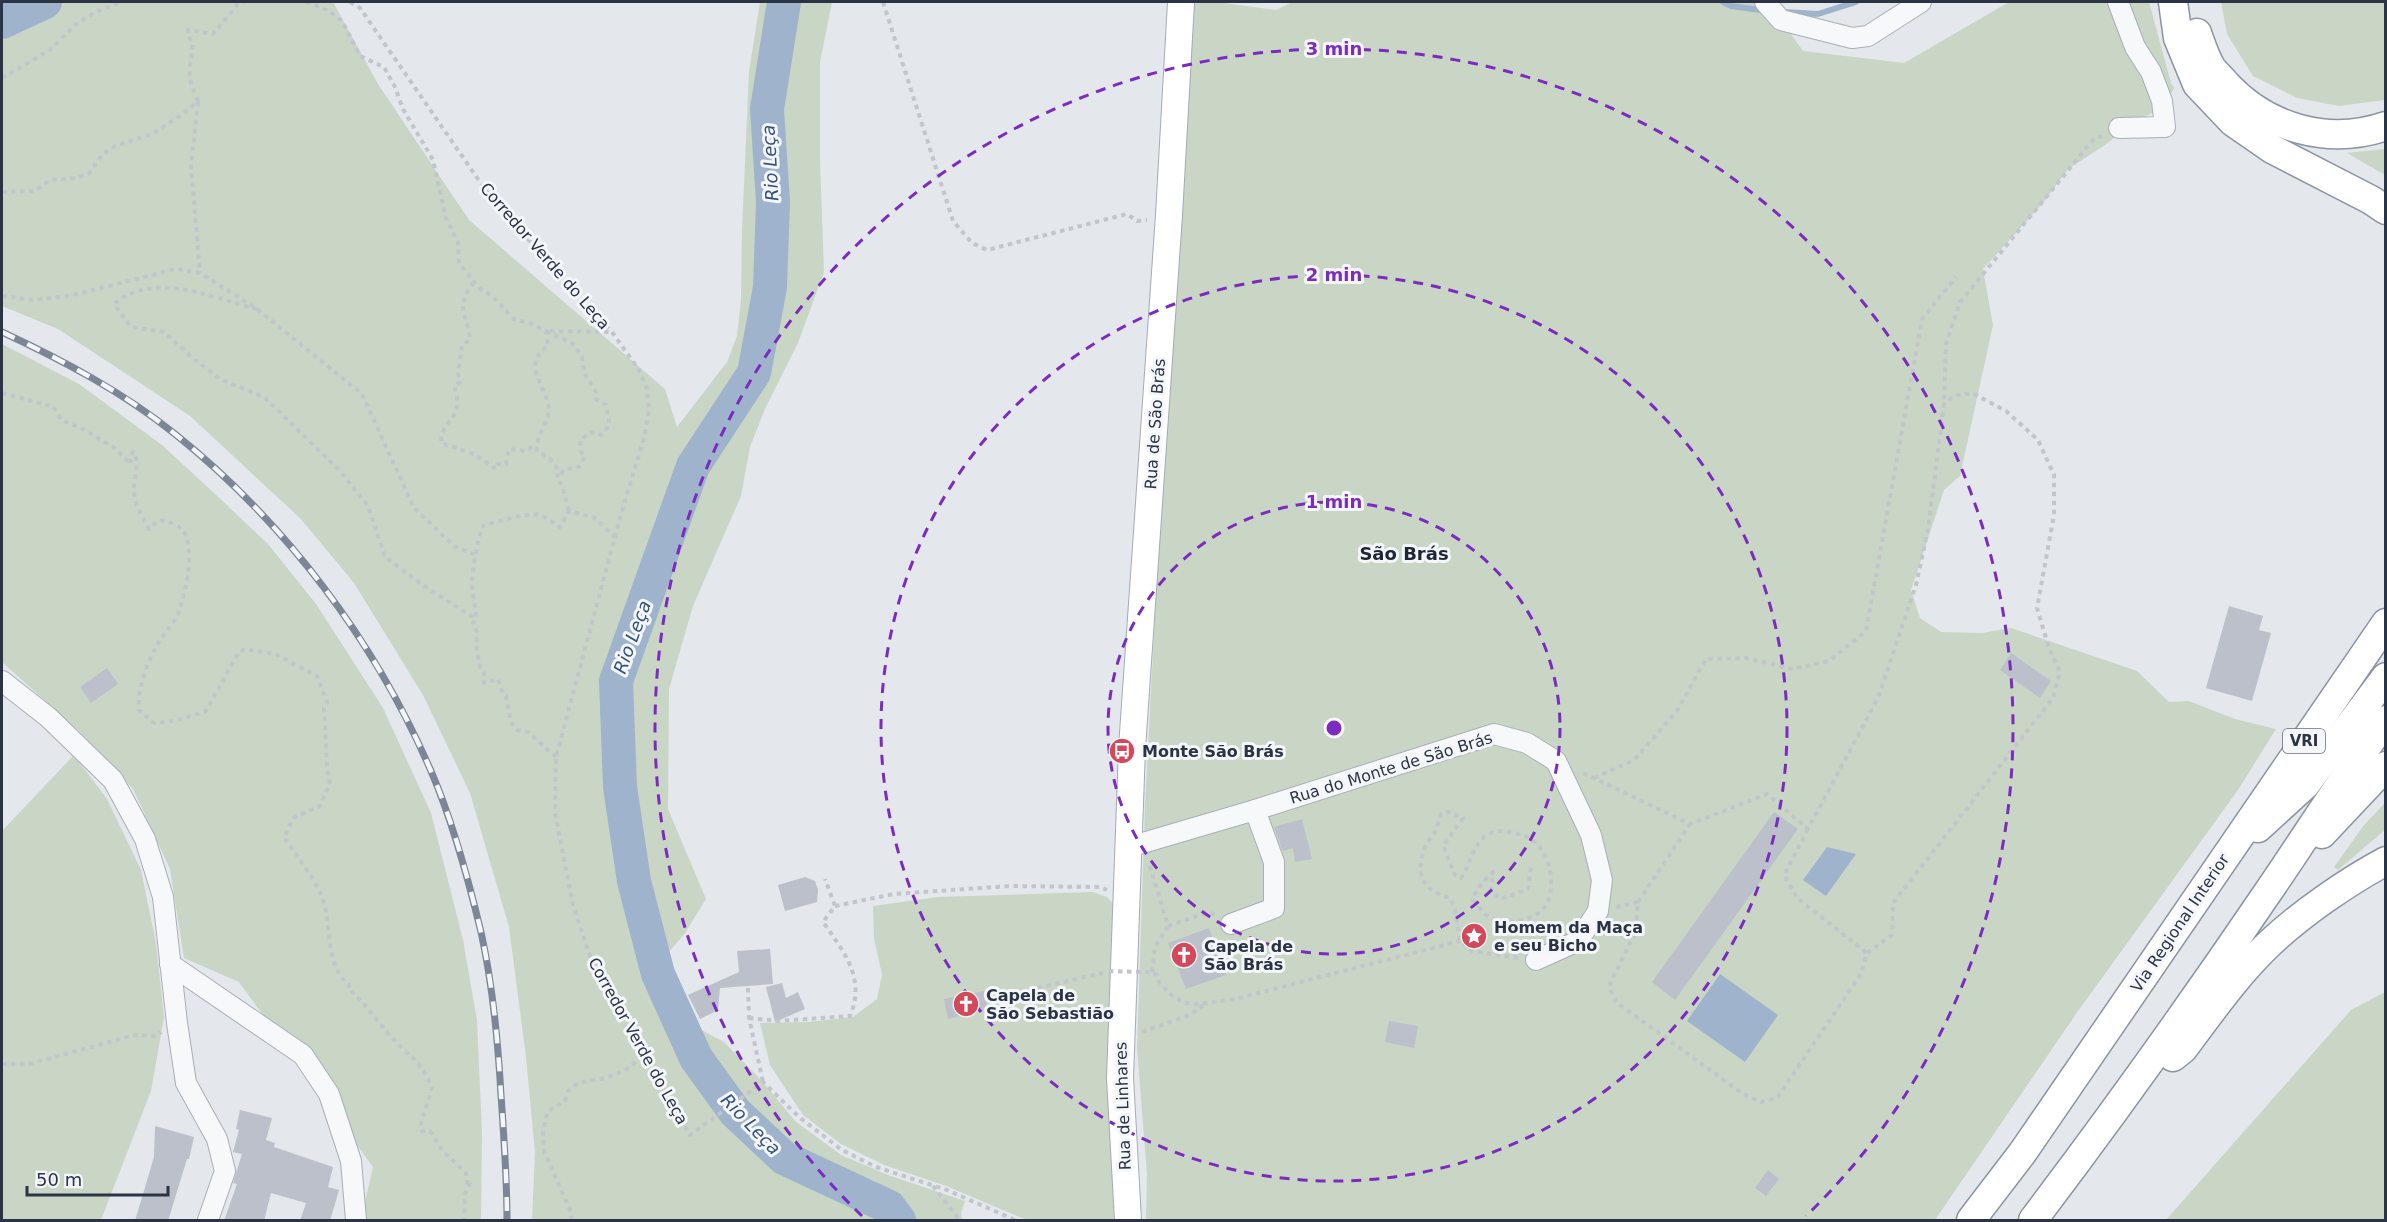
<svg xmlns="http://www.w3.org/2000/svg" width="2387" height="1222" font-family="'DejaVu Sans',sans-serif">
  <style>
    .green { fill: #c9d6c5 }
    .water { fill: #9fb4cc }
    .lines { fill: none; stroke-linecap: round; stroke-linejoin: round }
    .stream { stroke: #9fb4cc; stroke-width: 6 }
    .river { stroke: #9fb4cc; stroke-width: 34 }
    .building { fill: #bbc0ca }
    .minor-casing { stroke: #a9aeb7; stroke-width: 22 }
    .major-casing { stroke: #a3abb8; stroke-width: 28 }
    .highway-casing { stroke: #8b94a3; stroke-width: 31 }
    .path { stroke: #c2c5cb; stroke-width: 4; stroke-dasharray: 4.5 4.5; stroke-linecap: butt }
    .minor { stroke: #f7f8fa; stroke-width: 20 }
    .major { stroke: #fff; stroke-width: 26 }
    .highway { stroke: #fff; stroke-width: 28 }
    .rail-casing { stroke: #7d8696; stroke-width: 7 }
    .rail { stroke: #f4f6f9; stroke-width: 4.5; stroke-dasharray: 14; stroke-linecap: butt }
    .path-bridge { stroke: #c2c5cb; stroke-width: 4; stroke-dasharray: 4.5 4.5; stroke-linecap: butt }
    .ring { fill: none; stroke: #7b2cbf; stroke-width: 3; stroke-dasharray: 10 8 }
    .labels { text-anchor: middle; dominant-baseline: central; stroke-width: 6; stroke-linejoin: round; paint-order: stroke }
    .shield { fill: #f4f6f9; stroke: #676e7b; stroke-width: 1.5 }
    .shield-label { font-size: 15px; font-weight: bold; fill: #2b3445 }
    .street-label { font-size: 16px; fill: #2b3445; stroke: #f4f6f9 }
    .poi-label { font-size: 16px; font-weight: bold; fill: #2b3445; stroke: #f4f6f9; text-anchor: start }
    .water-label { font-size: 18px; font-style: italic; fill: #34527a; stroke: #f4f6f9 }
    .neighbourhood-label { font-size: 18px; font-weight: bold; fill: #1d2536; stroke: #f4f6f9 }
    .centre { fill: #7b2cbf; stroke: #f4f6f9; stroke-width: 3 }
    .ring-label { font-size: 18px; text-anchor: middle; font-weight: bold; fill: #7b2cbf; stroke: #f4f6f9; stroke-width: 6; stroke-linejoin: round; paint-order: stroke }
  </style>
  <rect width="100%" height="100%" fill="#e4e7ec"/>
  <g class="green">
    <polygon points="2,2 333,2 378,84 469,220 665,389 677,427 727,362 737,336 741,300 742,230 749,72 760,2 832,2 820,62 820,161 824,272 798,343 765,409 750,447 741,496 693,606 669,689 668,809 706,899 685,933 667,954 696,1027 724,1042 763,1082 795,1121 841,1155 888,1175 965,1201 961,1213 962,1220 532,1220 535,1153 526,1057 509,927 470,793 423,695 354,583 301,519 190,416 58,329 2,306"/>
    <polygon points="1187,2 1216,2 1276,10 1292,2 1751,2 1771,6 1803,51 1904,63 2009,2 2149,2 2171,83 2174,88 2163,107 2133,123 2105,145 2068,169 2043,203 1983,269 1993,325 1960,476 1944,490 1911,590 1920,618 1941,632 1982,633 2011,628 2137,671 2169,702 2189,701 2235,719 2276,729 2238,790 2078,1011 1935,1220 1146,1220 1147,1174 1137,1048 1145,805"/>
    <polygon points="2221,2 2385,2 2385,100 2339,106 2297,98 2253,76 2227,34"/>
    <polygon points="2385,149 2385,175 2347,153"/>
    <polygon points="2,344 79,384 162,445 214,493 268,544 316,604 383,708 431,813 463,940 477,1020 482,1132 481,1220 361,1220 373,1167 239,982 184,958 170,869 133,789 79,731 2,662"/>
    <polygon points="74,755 107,799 141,870 156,943 164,1017 151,1091 101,1220 2,1220 2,831"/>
    <polygon points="2385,803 2385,830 2338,870 2334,867 2364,825"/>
    <path d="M 1093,892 L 1107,897 L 1116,907 C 1106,1011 1113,1116 1120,1220 L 1027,1220 L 946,1186 L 884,1165 L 841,1144 L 803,1115 L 770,1065 L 760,1023 L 808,1022 L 853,1017 L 877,999 L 882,975 L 874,938 L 873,906 L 938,897 Z"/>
    <polygon points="2385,992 2385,1220 2166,1220 2351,1010"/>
  </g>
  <g class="water">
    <polygon points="1827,847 1856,854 1826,896 1803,880"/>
    <polygon points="1720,974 1778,1015 1745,1062 1687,1021"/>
  </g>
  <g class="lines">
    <g class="stream">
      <polyline points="1723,2 1731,6 1768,11"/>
      <polyline points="1784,12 1818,14 1856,2"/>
    </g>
    <g class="river">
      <polyline points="784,2 767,109 773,202 770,287 754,373 693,466 616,681 620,787 634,881 658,974 696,1058 735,1112 784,1158 889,1207 899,1220"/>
      <polyline points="2,22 45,2"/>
    </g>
  </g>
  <g class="building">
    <polygon points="2229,606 2263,616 2259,630 2271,633 2252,701 2206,688"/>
    <polygon points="2011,653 2051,681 2040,698 2000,670"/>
    <polygon points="107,668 118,684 91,703 80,687"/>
    <polygon points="1774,812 1798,829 1675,1000 1652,982"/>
    <polygon points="1302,819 1312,859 1295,862 1293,848 1283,851 1274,827"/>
    <polygon points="805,877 815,881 818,890 817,902 785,911 778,885"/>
    <polygon points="1209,928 1226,975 1186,989 1168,943"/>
    <polygon points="770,949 773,984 720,988 718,1010 700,1019 688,995 739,972 737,951"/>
    <polygon points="782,983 786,998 798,992 805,1009 775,1022 766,987"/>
    <polygon points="984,991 988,1009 948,1019 944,999"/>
    <polygon points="1389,1021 1418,1026 1414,1048 1385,1042"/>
    <polygon points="240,1110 272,1118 266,1140 275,1143 274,1147 333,1167 328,1187 339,1190 330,1221 300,1221 306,1203 271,1193 264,1221 224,1221 237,1184 233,1183 242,1154 233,1152 239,1130 236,1129"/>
    <polygon points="155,1126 194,1137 189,1159 187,1159 168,1221 135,1221 154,1157"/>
    <polygon points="1768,1170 1779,1179 1766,1196 1755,1188"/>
  </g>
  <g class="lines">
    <g class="minor-casing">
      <g id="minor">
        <polyline points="1765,2 1781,20 1852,38 1868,36 1921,2"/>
        <polyline points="2118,2 2135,47 2151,72 2162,101 2165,127 2119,128"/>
        <polyline points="2,681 48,717 113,780 145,839 163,897 177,1023 186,1083 217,1139 225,1171 208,1220"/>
        <polyline points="1129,847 1255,810 1494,734 1527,743 1556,761 1591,835 1602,880 1598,911 1578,941 1536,960"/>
        <polyline points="1231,924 1274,908 1274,862 1255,810"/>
        <polyline points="170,964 303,1055 329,1094 351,1161 356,1220"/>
      </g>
    </g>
    <g class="major-casing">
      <polyline id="major" points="1128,1220 1120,1078 1132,748 1169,215 1181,2"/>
    </g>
    <g class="highway-casing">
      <g id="highway">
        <polyline points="2173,2 2178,38 2197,84 2233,122 2272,149 2371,200 2386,210"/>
        <path d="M 2197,33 C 2201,44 2205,57 2211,67 C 2215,73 2222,79 2226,84 C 2267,128 2328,146 2386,126"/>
        <polyline points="2258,828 2305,785 2386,677"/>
        <polyline points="2322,834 2386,766"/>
        <path d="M 2173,1057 L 2183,1049 C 2210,1013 2237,974 2270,943 C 2302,913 2347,882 2386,861"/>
        <polyline points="1971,1220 2023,1152 2386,623"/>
        <path d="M 2033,1220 C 2114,1113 2192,1004 2268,892 C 2307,835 2344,776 2386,720"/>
      </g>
    </g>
    <g class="path">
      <path d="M 306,2 L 327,10 L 342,21 L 360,56 L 384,67 L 395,87 L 403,109 L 433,160 L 446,218 L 458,243 L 459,263 L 480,289 L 492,296 L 514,319 L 532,324 L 546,331 L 548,346 C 521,364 545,384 548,405 C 552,421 535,435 537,450 L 550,459 L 559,471 L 557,478 L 562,485 L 569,511"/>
      <polyline points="350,2 360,8 491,198 612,332 639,370 647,389 649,410 644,438 620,518 556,757 555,813 573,905 590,956 609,996 690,1135 763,1082 799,1117 842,1150 876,1167 947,1190 1015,1220"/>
      <polyline points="883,2 953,221 972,243 987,250 1127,214 1137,221 1147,220"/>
      <polyline points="1972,2 1972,3"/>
      <polyline points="2,78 50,50 75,25 94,13 121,2"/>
      <polyline points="198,102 191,166 200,273"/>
      <path d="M 2,192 L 35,191 L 50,180 L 77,178 L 89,173 L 103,154 L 115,146 L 152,134 L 183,114 L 198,101 C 185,71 190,73 193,42 L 188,36 L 188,30 L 213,34 L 237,5 L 244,2"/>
      <path d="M 474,282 C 453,311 468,312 470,340 L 462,345 L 458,373 L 460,382 L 454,386 C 466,422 442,415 441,443 L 474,454 L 496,469 L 497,464 L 506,464 L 509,449 L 525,451 L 536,445"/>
      <polyline points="2,296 33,300 69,296 176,269 200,273 257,309 362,394 414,508 454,546 476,555"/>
      <path d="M 257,309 C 213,298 153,270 114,304 L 131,327 L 164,332 L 195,360 L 222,380 L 264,397 L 338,469 L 368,506 L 385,557 L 430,590 L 476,619"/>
      <polyline points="546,331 573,344 582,357 584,373 596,392 596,399 606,405 610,425 601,435 590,432 580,441 581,452 585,456 579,467 564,470 558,477"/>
      <polyline points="550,331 612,332"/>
      <path d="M 2,393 L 54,407 L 61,420 L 83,429 L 113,447 L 131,464 L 130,455 L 134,452 C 140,464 134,477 134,489 C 134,504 142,516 149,529 C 159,518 162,519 176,525 C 200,536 185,595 178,614 C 172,627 161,636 155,649 C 146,666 137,691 139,710 L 154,723 L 175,721 L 206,711 L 238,653 L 245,649 L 275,654 L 317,676 L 327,702 L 324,708 L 327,767 L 330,784 L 320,806 L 293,818 L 284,838 L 287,841 C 298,858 311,874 320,892 C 334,920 322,963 349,985 L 348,988 C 366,1004 378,1023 395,1041 C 413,1060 421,1061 432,1088 L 421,1123 L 422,1131 L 430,1131 L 442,1150 L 466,1173 L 467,1183 L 471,1181 L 465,1194 L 464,1220"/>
      <path d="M 556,757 L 528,732 L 517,730 L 511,722 L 506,696 L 502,691 L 498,679 L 484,683 L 484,672 L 480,667 L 476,645 L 477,632 L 473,623 L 476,619 C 476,608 473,597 472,586 C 472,570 477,540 483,526 C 496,522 527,512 539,515 C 546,517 554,523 560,527 L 569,511 L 595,518 L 615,537"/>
      <polyline points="1583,773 1690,824 1767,794 1808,829 1878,698 1916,585 1928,529 1944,404 1946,344 1960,302 2093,140 2102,136"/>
      <polyline points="1594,778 1634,760 1677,711 1706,659 1746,658 1793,669 1829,661 1866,631 1922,319 1956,277"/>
      <polyline points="1808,829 1784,875 1797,898 1867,953"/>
      <polyline points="1150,866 1168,926 1155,947 1152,972"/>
      <polyline points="1638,902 1690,824"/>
      <polyline points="835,906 894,894 1010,886 1100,887 1107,890"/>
      <polyline points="1616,907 1638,902 1635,933 1609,986 1616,1002 1743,1094 1761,1102 1777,1098 1861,974 1867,953 1892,935 1893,903 2053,698 2060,672 2049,648 2037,608 2054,515 2054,475 2038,440 2006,411 1972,393 1954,396 1944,404"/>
      <polyline points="1168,926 1209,912 1215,915"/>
      <path d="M 1518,958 L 1472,951 L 1460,941 L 1455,910 L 1450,898 C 1423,891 1414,874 1425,848 C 1427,842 1432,838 1435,832 C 1437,827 1439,820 1441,814 L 1448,812 L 1463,818 L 1443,846 L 1455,875 L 1461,878 C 1470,865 1474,843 1487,835 C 1497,829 1509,831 1519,834 C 1547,840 1558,879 1547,903 C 1537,922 1501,928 1485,914 C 1481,910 1477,904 1473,900 C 1476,888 1485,880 1493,872 L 1491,891 L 1501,899 L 1528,889 L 1531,867"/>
      <polyline points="1145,972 1152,972 1157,975 1159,982 1171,995 1185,1003 1199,1004 1235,999 1460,941"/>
      <polyline points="748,988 749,1018 763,1082"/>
      <polyline points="985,1000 1103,973"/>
      <path d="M 749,1018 L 778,1021 L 850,1016 C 866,978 844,952 823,922 L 835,906 L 825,879"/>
      <polyline points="1142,1032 1190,1015 1206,1003"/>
      <polyline points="2,1064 29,1064 135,1035 155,1036 161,1032"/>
      <polyline points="933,1186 960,1220"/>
      <path d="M 571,1220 L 571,1212 L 544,1151 L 543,1131 L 548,1111 L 565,1101 C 567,1079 592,1082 608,1077 C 614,1075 624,1071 630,1067 C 635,1064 638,1056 641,1051"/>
    </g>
    <use href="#minor" class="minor"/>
    <use href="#major" class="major"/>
    <use href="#highway" class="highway"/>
    <g class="rail-casing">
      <path id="rail" d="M 2,332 C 62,360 123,392 175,434 C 285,522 375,641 431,771 C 453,822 468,878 481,932 C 493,986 498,1041 501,1095 C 504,1137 507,1179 507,1220"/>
    </g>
    <use href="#rail" class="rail"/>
    <polyline class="path-bridge" points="1109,971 1141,972"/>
  </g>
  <g class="ring">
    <circle cx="1334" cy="728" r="226"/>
    <circle cx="1334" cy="728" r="453"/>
    <path d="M862 1216A679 679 0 1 1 1806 1216"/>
  </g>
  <defs>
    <g id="bus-disc" transform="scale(1.35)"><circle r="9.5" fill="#d1495b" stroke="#f4f6f9"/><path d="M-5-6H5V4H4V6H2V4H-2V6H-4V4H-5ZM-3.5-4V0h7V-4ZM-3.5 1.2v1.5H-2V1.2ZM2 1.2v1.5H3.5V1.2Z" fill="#fff"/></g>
    <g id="sight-disc" transform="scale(1.35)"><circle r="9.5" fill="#d1495b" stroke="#f4f6f9"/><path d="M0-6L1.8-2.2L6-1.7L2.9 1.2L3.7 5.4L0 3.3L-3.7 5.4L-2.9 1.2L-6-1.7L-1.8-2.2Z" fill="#fff"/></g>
    <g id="church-disc" transform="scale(1.35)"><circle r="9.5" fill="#d1495b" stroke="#f4f6f9"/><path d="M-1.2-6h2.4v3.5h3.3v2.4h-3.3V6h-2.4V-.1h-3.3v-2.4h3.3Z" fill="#fff"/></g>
  </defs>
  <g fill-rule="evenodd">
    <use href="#bus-disc" x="1122" y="751"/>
    <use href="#sight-disc" x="1474" y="936"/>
    <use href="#church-disc" x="1184" y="955"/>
    <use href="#church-disc" x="966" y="1004"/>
  </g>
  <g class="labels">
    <rect class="shield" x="2283" y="729" width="42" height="24" rx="4.5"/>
    <g class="shield-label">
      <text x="2304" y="741">VRI</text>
    </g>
    <g class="street-label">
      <text transform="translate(545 256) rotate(49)">Corredor Verde do Leça</text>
      <text transform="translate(1155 424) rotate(-86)">Rua de São Brás</text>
      <text transform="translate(1391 768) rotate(-17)">Rua do Monte de São Brás</text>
      <text transform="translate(2180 923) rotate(-56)">Via Regional Interior</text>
      <text transform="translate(638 1041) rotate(61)">Corredor Verde do Leça</text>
      <text transform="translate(1123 1106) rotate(-92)">Rua de Linhares</text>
    </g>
    <g class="poi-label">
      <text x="1142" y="751">Monte São Brás</text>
      <text x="1494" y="927">Homem da Maça<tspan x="1494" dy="18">e seu Bicho</tspan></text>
      <text x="1204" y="946">Capela de<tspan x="1204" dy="18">São Brás</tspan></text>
      <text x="986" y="995">Capela de<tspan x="986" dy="18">São Sebastião</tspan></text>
    </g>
    <g class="water-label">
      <text transform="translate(770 163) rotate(-93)">Rio Leça</text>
      <text transform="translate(632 637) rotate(-70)">Rio Leça</text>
      <text transform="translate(751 1124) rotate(46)">Rio Leça</text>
    </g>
    <g class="neighbourhood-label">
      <text x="1404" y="553">São Brás</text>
    </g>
  </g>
  <circle cx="1334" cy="728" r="9" class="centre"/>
  <g class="ring-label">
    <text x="1334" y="55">3 min</text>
    <text x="1334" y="281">2 min</text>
    <text x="1334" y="508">1 min</text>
  </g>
  <rect width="2387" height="1222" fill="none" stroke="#2b3445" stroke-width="6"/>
  <path d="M27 1186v9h141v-9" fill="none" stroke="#2b3445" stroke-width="3"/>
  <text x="36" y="1186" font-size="18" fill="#2b3445" stroke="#f4f6f9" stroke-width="4.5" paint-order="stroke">50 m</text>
</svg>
